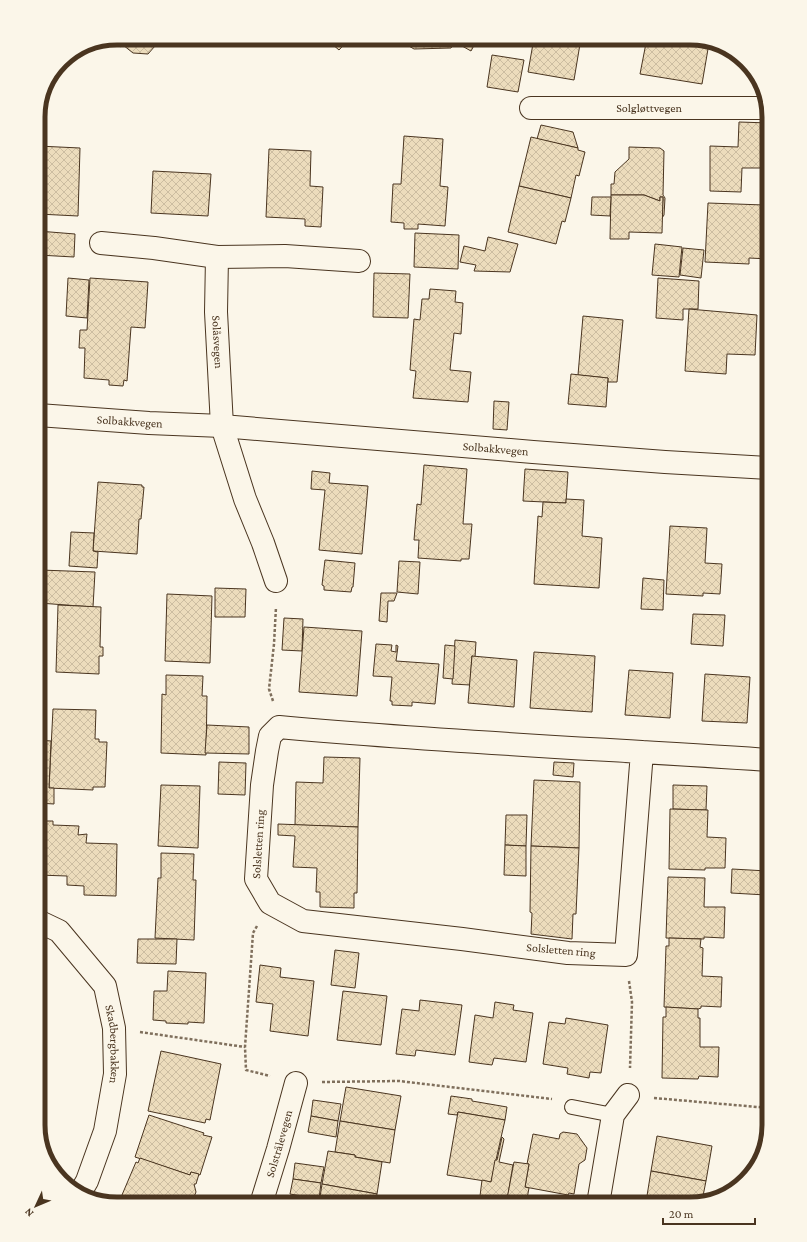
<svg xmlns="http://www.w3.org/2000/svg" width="807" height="1242" font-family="'Crimson Pro',serif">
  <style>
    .building { fill: url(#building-cross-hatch); stroke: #4a3520 }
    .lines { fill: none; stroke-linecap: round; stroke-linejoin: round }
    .service-casing { stroke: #4a3520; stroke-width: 16 }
    .minor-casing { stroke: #4a3520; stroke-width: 24 }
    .path { stroke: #7f6f5c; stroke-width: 2.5; stroke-dasharray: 3 2; stroke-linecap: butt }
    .service { stroke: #fbf6e9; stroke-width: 14 }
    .minor { stroke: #fbf6e9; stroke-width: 22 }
    .labels { text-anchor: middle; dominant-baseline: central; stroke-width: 3; stroke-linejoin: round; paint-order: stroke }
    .street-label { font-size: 12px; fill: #4a3520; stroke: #fbf6e9 }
    .rim { fill: none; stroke: #4a3520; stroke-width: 5 }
  </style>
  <defs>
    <pattern id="building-cross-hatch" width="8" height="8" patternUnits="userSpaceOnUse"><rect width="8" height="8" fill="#ecdcbc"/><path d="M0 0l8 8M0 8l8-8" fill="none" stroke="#ccbda1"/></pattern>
  </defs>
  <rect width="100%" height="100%" fill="#fbf6e9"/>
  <g class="building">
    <polygon points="117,38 162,38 148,54 133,53 123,45 121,47 111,39"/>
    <polygon points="215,38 259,38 256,43 223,45"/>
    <polygon points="325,38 350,38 339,50"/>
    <polygon points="395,38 478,38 471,51 455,42 451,48 414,49"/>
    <polygon points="534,38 581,38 574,80 528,72"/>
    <polygon points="647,38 696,38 695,46 708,49 702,84 640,74"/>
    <polygon points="492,55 524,60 518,92 487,87"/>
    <polygon points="739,122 769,123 769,168 742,168 741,192 710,191 710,146 738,147"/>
    <polygon points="541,125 573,132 578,148 537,139"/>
    <polygon points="404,136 443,139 440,186 448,187 445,226 418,224 418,229 404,229 404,223 391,222 393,184 401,184"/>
    <polygon points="531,137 578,148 578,150 585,152 579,176 576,175 571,198 519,186"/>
    <polygon points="38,146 80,148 78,216 38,214"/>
    <polygon points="629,147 660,148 664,151 663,195 665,198 664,215 662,218 663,197 660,197 660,201 644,195 611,195 611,184 614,184 615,172 629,159"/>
    <polygon points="269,149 311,151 310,186 323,187 321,227 305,226 305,219 266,217"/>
    <polygon points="153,171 211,174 208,216 151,213"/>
    <polygon points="519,186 571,198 565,222 562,221 556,244 508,232"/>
    <polygon points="611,195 644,195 660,201 660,197 663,197 662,233 629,232 629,239 610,239"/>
    <polygon points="592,197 611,197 610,216 591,215"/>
    <polygon points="708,203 764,205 763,227 769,227 769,259 749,258 749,264 705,262"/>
    <polygon points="38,231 75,234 74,257 38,255"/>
    <polygon points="415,233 459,235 458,269 414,267"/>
    <polygon points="488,237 518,244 510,272 474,271 476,265 460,262 464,246 485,251"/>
    <polygon points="655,244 682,247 679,277 652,275"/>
    <polygon points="683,248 704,250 701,278 680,275"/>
    <polygon points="374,273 410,274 408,318 373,317"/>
    <polygon points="68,278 89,280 87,318 66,316"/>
    <polygon points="90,278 148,282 145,328 131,327 127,381 124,380 123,386 109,385 109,380 84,378 85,348 79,348 80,330 87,330"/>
    <polygon points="658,278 699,281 698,309 683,309 683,320 656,318"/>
    <polygon points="430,289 456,291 455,302 463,303 461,334 454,333 450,370 471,372 468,402 413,398 416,371 410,370 414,319 420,320 422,299 429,299"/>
    <polygon points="689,309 757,315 755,355 727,354 726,374 685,371"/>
    <polygon points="583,316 623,320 617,382 608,382 608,378 578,375"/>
    <polygon points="571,374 608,378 606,407 568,404"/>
    <polygon points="494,401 509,402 507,430 493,429"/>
    <polygon points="424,465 467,469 463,524 472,524 469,559 461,559 461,561 418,558 419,540 414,540 417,504 421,505"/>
    <polygon points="525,469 568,472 566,503 523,501"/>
    <polygon points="312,471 330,473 329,483 368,486 362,554 319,550 325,490 311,489"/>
    <polygon points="98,482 142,485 142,487 144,487 141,519 139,519 137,554 93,551"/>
    <polygon points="566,499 584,500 582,536 602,538 599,588 534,584 538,516 542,517 543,502 566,503"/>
    <polygon points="670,526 707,528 705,563 722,564 720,594 703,593 703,596 666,594"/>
    <polygon points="71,532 94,533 93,551 98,552 97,568 69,566"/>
    <polygon points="325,560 355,563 353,587 352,587 351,592 324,590 324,586 322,585"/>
    <polygon points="399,561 420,562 418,594 397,592"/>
    <polygon points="40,570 95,572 93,607 39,603"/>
    <polygon points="643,578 664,580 663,610 641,609"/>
    <polygon points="215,588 246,589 245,617 215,617"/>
    <polygon points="381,593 397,593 394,601 388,601 387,622 379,621"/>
    <polygon points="167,594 212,596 210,663 165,661"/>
    <polygon points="58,605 101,607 100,647 103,647 103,656 99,656 99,674 56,672"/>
    <polygon points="693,614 725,615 723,646 691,644"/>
    <polygon points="284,618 303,619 302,651 282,650"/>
    <polygon points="304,627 362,631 357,696 299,692"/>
    <polygon points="455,640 476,642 475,657 472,656 470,685 452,684"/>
    <polygon points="376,644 392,645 391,651 396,652 396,645 398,646 396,661 439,664 435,704 412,702 412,706 392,705 392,701 390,701 392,677 373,676"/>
    <polygon points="445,645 455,646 453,679 443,678"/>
    <polygon points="534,652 595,656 592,712 530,708"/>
    <polygon points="472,656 517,660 514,707 468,703"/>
    <polygon points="629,670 673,673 670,718 625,715"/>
    <polygon points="705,674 750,677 747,723 702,721"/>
    <polygon points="166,675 203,676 202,696 207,696 206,755 161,753 162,694 166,695"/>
    <polygon points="53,709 96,710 95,739 99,739 99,742 107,742 105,787 93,787 93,790 49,788"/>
    <polygon points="207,725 249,727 249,754 205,753"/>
    <polygon points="38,740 51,741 49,788 54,788 54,804 38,803"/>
    <polygon points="324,757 360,758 358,827 295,825 296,782 323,783"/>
    <polygon points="219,762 246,763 245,795 218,794"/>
    <polygon points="554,762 574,763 573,777 553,775"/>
    <polygon points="534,780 580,782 579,848 531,846"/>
    <polygon points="161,785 200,786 198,848 158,846"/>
    <polygon points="673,785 707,786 706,810 673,809"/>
    <polygon points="670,809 708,810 707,837 726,838 725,868 705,868 705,870 669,869"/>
    <polygon points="506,815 527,815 526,846 505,845"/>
    <polygon points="38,821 53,821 53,825 79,826 78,835 87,834 86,843 117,844 116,896 84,895 84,886 67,885 67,876 38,875"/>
    <polygon points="278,824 358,827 357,893 354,893 354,908 320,907 320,892 316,892 317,868 293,867 295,836 278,835"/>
    <polygon points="505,845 526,846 526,876 504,875"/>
    <polygon points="531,846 579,848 576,914 573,914 572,939 531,934 532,913 530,912"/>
    <polygon points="161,853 194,854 193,880 196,880 194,940 155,938 158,878 161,878"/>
    <polygon points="732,869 767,871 766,895 731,893"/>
    <polygon points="668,877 705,878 704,907 725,907 724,938 704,937 704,939 666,938"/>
    <polygon points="669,938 701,939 700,947 703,948 702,976 722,977 721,1007 701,1006 701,1008 698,1009 664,1007 666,946 669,946"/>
    <polygon points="138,939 177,939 176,964 137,963"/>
    <polygon points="335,950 359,953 355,988 331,985"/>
    <polygon points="260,965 281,968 280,977 314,981 308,1036 270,1031 273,1004 256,1002"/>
    <polygon points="168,971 206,973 204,1023 188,1022 188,1024 166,1023 166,1021 153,1020 154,991 167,991"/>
    <polygon points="38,974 43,983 41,1002 38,1005"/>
    <polygon points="343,991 387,996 381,1045 337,1040"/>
    <polygon points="420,1000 462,1005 455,1055 416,1050 415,1056 396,1054 402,1009 419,1011"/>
    <polygon points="495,1002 514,1005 513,1010 533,1013 526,1062 494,1058 492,1065 469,1062 475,1015 493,1018"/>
    <polygon points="666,1007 698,1009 698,1018 700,1018 700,1047 719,1047 718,1077 699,1076 698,1079 662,1078 663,1017 666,1017"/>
    <polygon points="566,1018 608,1025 601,1073 590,1072 589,1078 567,1074 568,1068 543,1064 549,1022 565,1024"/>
    <polygon points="161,1051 221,1064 210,1120 206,1119 205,1123 148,1111"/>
    <polygon points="346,1087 401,1096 395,1130 340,1121"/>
    <polygon points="451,1096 472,1099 472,1101 507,1107 505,1120 458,1112 457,1115 448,1114"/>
    <polygon points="313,1100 341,1104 338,1121 311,1116"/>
    <polygon points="458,1112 505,1120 491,1182 447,1175"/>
    <polygon points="149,1115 204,1133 203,1135 212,1137 200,1175 191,1172 190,1175 135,1157"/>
    <polygon points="311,1116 338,1121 336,1137 308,1132"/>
    <polygon points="340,1121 395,1130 390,1163 355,1157 355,1155 335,1152"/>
    <polygon points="563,1132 577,1134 587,1148 585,1160 579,1164 574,1194 569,1193 568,1195 525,1187 529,1164 527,1164 533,1134 559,1139 560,1134"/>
    <polygon points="657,1136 712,1146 706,1181 651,1171"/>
    <polygon points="502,1137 504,1139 499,1162 513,1165 507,1201 480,1196 482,1180 491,1182 495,1160 497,1160"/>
    <polygon points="328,1151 355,1155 355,1157 382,1162 377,1194 322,1184"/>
    <polygon points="140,1158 190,1175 191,1172 199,1174 196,1184 194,1184 196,1192 191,1204 123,1204 119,1202 136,1162 138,1163"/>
    <polygon points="514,1162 529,1164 525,1187 529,1188 526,1204 506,1204"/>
    <polygon points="295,1163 324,1167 321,1183 293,1179"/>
    <polygon points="651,1171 706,1181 702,1201 690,1204 656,1204 646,1202"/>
    <polygon points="293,1179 321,1183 319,1199 290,1194"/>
    <polygon points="322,1184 377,1194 375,1204 319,1204"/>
    <polygon points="636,1201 646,1202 656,1204 636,1204"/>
  </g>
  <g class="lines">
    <g class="service-casing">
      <polyline id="service" points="572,1107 613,1115"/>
    </g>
    <g class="minor-casing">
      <g id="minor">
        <path id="s1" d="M 531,108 L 767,108"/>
        <polyline points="101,243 154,248 217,257 285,256 359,261"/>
        <path id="s2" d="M 217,257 L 216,312 L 222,426 L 245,499 L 263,543 L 276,581"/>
        <path id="s3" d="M 38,415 L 149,423 L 222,426 L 533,452 L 665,462 L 769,468"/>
        <path id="s4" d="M 642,752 L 626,955 L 568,953 L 462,939 L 303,921 L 270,903 L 256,879 L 262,785 L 267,751 L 270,736 L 279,727 C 442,742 606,749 769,760"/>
        <path id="s5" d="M 38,921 L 59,931 L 105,986 L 114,1028 L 115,1074 L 105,1131 L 87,1181 L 80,1193"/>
        <path id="s6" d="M 261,1204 L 278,1149 L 296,1083"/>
        <polyline points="598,1204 613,1115 628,1095"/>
      </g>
    </g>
    <g class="path">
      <polyline points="273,701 269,689 274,644 276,607"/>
      <polyline points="257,926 253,933 245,1047 246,1070 270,1076"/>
      <polyline points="629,981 632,1002 630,1068"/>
      <polyline points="140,1032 245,1047"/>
      <polyline points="322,1082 399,1081 552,1099"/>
      <polyline points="654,1098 769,1108"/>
    </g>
    <use href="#service" class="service"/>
    <use href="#minor" class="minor"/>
  </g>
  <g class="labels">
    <g class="street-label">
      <text stroke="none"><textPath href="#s1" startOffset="118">Solgløttvegen</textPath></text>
      <text stroke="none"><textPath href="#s2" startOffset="85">Solåsvegen</textPath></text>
      <text stroke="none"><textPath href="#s3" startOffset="92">Solbakkvegen</textPath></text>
      <text stroke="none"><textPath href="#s3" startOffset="459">Solbakkvegen</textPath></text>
      <text stroke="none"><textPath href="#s4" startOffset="629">Solsletten ring</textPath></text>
      <text transform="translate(561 950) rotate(5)">Solsletten ring</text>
      <text stroke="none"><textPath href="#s5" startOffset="154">Skadbergbakken</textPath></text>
      <text stroke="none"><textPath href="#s6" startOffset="63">Solstrålevegen</textPath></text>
    </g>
  </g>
  <path d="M0 0H807V1242H0ZM117 45H690A72 72 0 0 1 762 117V1125A72 72 0 0 1 690 1197H117A72 72 0 0 1 45 1125V117A72 72 0 0 1 117 45Z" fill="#fbf6e9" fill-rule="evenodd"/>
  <path class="rim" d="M117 45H690A72 72 0 0 1 762 117V1125A72 72 0 0 1 690 1197H117A72 72 0 0 1 45 1125V117A72 72 0 0 1 117 45Z"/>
  <g transform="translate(36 1206) rotate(226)" stroke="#fbf6e9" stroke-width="3" paint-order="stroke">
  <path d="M0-3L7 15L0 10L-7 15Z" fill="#4a3520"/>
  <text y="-6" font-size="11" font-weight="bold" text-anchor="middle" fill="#4a3520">N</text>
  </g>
  <path d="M663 1218v6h92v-6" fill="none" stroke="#4a3520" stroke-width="2"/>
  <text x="669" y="1218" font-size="12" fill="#4a3520" stroke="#fbf6e9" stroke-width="3" paint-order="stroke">20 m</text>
</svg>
